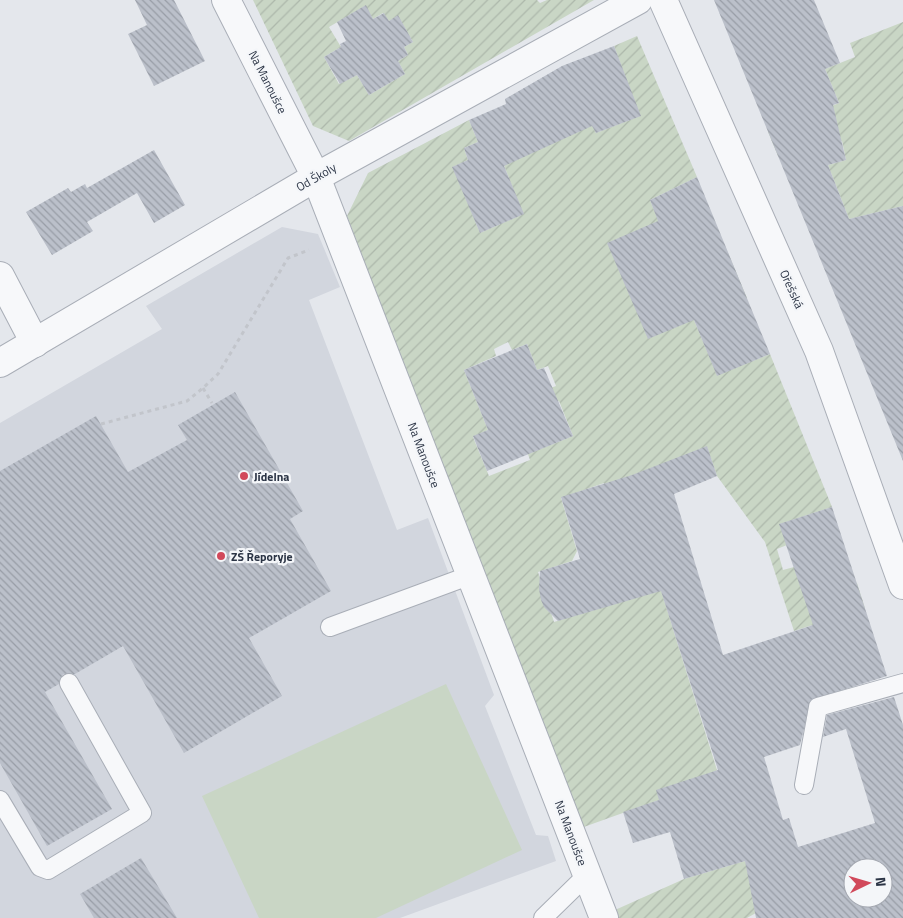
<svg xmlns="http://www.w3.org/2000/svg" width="903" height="918" font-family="'Titillium Web',sans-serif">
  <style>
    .built { fill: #d2d6de }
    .park { fill: #c9d6c5 }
    .garden { fill: url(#garden-furrows); fill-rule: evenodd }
    .building { fill: url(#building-back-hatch); fill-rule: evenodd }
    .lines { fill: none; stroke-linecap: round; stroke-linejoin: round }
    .service-casing { stroke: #a9aeb7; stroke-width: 20 }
    .minor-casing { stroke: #a9aeb7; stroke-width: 30 }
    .tertiary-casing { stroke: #a9aeb7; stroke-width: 30 }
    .path { stroke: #c2c5cb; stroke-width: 3; stroke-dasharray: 4 4; stroke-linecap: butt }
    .service { stroke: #f7f8fa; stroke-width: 18 }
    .minor { stroke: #f7f8fa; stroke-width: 28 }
    .tertiary { stroke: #f7f8fa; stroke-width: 28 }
    .poi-dot { fill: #d1495b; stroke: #f4f6f9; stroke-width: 2 }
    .labels { text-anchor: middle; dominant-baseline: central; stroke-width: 4.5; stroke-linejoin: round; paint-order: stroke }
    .street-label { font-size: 12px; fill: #2b3445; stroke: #f4f6f9 }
    .poi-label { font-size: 12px; font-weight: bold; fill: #2b3445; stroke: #f4f6f9; text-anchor: start }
  </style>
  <defs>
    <pattern id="garden-furrows" width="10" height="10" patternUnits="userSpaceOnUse" patternTransform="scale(1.25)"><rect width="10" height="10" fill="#c9d6c5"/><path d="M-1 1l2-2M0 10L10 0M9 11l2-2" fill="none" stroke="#adb8ab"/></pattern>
    <pattern id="building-back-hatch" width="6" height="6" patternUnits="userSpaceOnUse" patternTransform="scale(1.25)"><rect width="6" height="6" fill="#bbc0ca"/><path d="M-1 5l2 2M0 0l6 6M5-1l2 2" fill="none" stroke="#989da6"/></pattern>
  </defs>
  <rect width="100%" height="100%" fill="#e4e7ec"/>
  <polygon class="built" points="282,227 318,234 340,287 309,300 397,530 428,518 494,695 485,706 536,835 548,836 556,861 400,918 0,918 0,423 162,329 146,306"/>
  <polygon class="park" points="446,684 522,850 376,918 259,918 202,796"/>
  <g class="garden">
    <path d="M 253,0 L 537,0 L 540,3 L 547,0 L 594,0 L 349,141 L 313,126 ZM 365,6 L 373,19 L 383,13 L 389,21 L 398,16 L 413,42 L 404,47 L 408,55 L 398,61 L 405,74 L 369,95 L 357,75 L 339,84 L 324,57 L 341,47 L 329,27 Z"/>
    <polygon points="903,22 903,206 849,219 828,165 846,160 842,141 778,156 768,132 839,103 825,69 855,57 850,43"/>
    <path d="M 637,36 L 697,177 L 650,200 L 679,272 L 728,253 L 747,298 L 694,320 L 717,375 L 770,354 L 832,507 L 780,524 L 787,545 L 777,549 L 783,570 L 794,567 L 857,583 L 865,608 L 794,631 L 765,542 L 717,476 L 707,447 L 626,478 L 717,770 L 659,800 L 581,828 L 347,216 L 368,173 L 469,120 L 478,142 L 464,148 L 468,160 L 453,167 L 480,233 L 523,214 L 503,163 L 589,118 L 596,133 L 640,116 L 614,46 ZM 508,342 L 512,350 L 527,344 L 537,370 L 548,366 L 556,386 L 545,390 L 550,404 L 559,401 L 573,436 L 528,454 L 530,460 L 489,476 L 473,437 L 488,430 L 464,370 L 496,356 L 494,349 ZM 604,483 L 635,597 L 554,622 L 538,572 L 572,561 L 577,551 L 561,498 Z"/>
    <polygon points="745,861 763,909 747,918 618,918 615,910 684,879"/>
  </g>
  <g class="building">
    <polygon points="135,0 174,0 205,61 154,86 128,34 147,25"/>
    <polygon points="714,0 814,0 840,63 825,69 839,103 833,105 846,160 828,165 849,219 903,206 903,461"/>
    <polygon points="366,5 373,19 384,13 389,21 398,15 413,42 404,47 408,55 398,61 405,74 369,95 357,75 340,84 324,57 341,47 340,44 346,41 337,22"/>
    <polygon points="614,46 641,116 596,133 592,126 504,166 524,214 480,233 452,167 468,160 464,148 478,142 469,120 506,104 505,99 562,66"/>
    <polygon points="154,150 185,205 154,223 137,193 87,222 93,231 52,255 26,212 68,188 71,192 85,184 87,188"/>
    <polygon points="697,177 770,354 717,376 694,320 648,339 607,243 658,221 650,200"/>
    <polygon points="527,344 537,370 544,368 573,436 487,471 473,436 488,430 464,370"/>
    <polygon points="235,392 303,511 290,519 331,591 249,638 282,696 184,753 123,646 75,674 63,674 59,684 45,692 112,809 47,846 0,763 0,471 96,416 128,472 187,440 178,425"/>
    <path d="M 707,446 L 717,476 L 674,494 L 723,655 L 813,625 L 779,524 L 832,507 L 887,676 L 811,700 L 800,745 L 764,757 L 783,820 L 789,818 L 798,847 L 875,823 L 846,729 L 823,737 L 827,715 L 894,697 L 903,725 L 903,918 L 756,918 L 745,861 L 684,879 L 670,832 L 633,843 L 623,812 L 659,800 L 656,790 L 718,770 L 661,591 L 558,621 L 544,607 L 541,600 L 539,589 L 540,571 L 580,559 L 561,497 L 632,475 ZM 853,868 L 883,868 L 883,898 L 853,898 Z"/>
    <polygon points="141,858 177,918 94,918 80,894"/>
  </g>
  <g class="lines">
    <g class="service-casing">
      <g id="service">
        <polyline points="330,627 471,575"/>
        <polyline points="804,785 818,707 903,683"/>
        <polyline points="0,800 40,867 48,870 142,813 69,683"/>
        <polyline points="543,918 587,875"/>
      </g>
    </g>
    <g class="minor-casing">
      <g id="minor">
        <polyline points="226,0 316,177 604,918"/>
        <polyline points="0,276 35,343"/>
        <polyline points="0,363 316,177 638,0"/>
      </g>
    </g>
    <g class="tertiary-casing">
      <polyline id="tertiary" points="663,0 819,351 903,585"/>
    </g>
    <g class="path">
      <polyline points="203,388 212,403"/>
      <polyline points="101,424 187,401 203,388 218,374 288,258 309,250"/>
    </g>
    <use href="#service" class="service"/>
    <use href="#minor" class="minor"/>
    <use href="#tertiary" class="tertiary"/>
  </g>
  <g class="poi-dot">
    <circle cx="244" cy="476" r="5"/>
    <circle cx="221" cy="556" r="5"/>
  </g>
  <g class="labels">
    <g class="street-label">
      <text transform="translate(268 82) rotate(63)">Na Manoušce</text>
      <text transform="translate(316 177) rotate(-30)">Od Školy</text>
      <text transform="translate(792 289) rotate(66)">Ořešská</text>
      <text transform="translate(424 455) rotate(69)">Na Manoušce</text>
      <text transform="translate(571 833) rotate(69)">Na Manoušce</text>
    </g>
    <g class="poi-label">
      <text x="254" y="476">Jídelna</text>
      <text x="231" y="556">ZŠ Řeporyje</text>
    </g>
  </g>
  <g transform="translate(868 883) rotate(85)"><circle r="24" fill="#f4f6f9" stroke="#a4a8b1"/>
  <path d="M0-4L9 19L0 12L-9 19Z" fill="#d1495b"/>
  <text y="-8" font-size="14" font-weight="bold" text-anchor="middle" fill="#2b3445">N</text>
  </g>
</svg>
